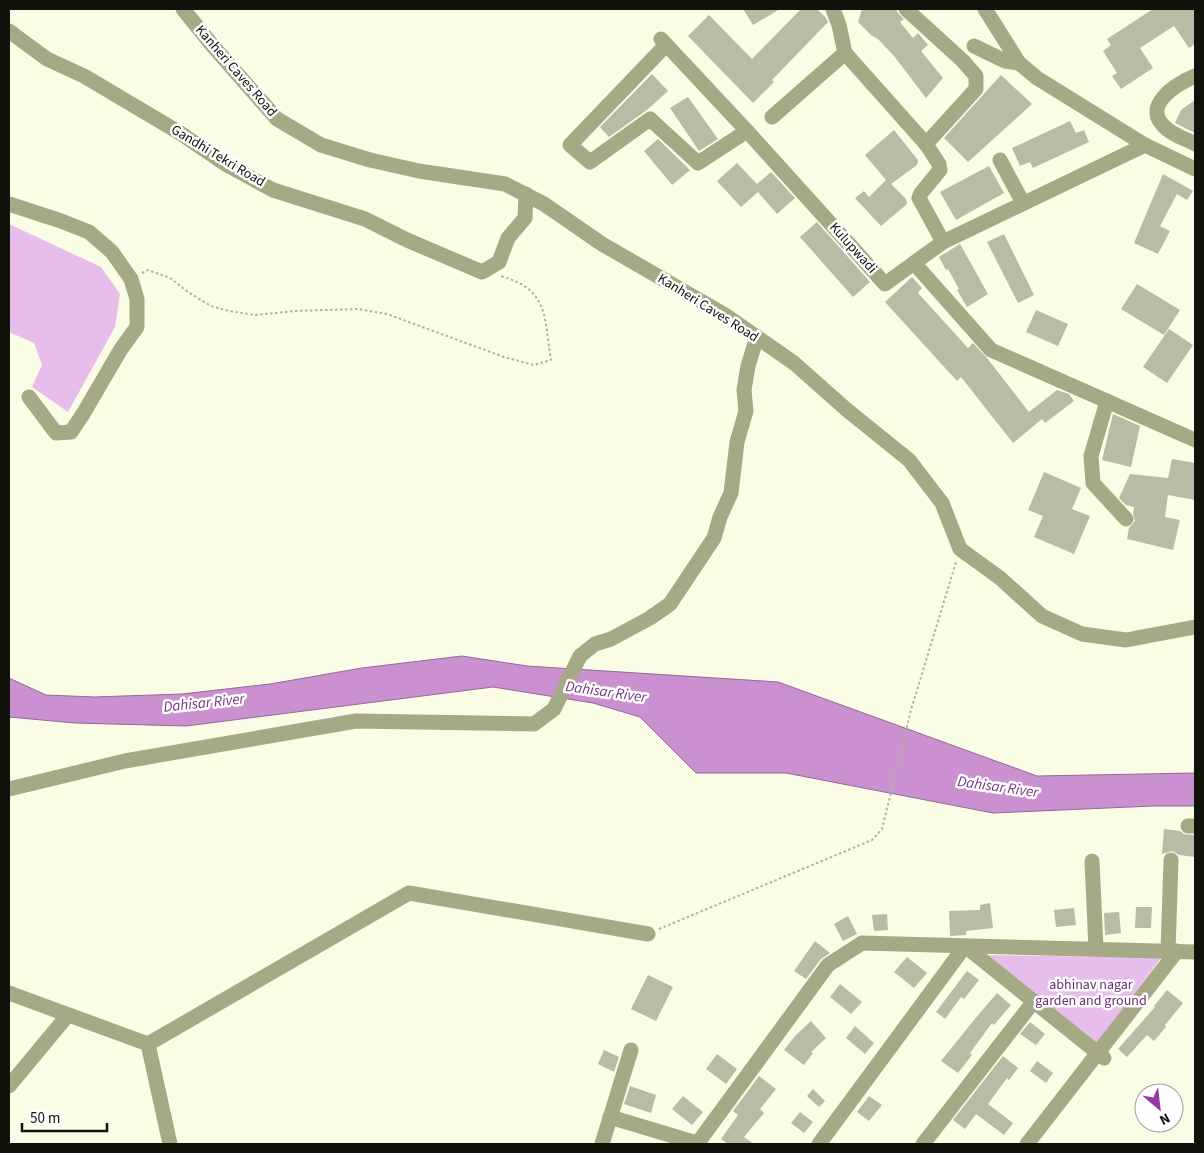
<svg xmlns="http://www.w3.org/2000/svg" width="1204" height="1153" font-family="'Source Sans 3',sans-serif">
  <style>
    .green { fill: #e7beeb }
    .water { fill: #ca90d0; stroke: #926a95 }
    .building { fill: #b8bba6 }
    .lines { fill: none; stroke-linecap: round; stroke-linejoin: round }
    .path { stroke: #b0b2a1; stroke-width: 2; stroke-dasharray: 2.5 2.5; stroke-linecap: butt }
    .minor { stroke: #a6a985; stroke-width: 15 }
    .labels { text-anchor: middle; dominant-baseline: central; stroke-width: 5; stroke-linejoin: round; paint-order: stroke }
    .street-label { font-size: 14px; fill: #11120a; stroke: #fff }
    .park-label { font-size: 14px; fill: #6f2977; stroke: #fff }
    .water-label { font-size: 15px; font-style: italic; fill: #783380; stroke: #fff }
  </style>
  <rect width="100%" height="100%" fill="#fafce6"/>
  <g class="green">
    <polygon points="9,224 101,267 120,294 115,327 68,412 32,387 42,365 34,343 9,332"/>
    <polygon points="988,955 1161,958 1097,1043"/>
  </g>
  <polygon class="water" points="462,656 527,666 778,682 1037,776 1195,773 1195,806 1153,806 993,813 786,773 696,773 640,717 593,703 493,687 186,726 75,723 9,717 9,678 46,695 94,697 182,694 270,684 362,668"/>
  <g class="building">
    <polygon points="743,9 780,9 753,25"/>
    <polygon points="801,9 817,9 826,18 828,22 772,80 774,82 753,103 688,36 709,15 752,59"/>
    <polygon points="862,9 897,9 897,12 904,19 900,22 913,38 918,33 928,45 921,51 943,78 926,98 894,56 878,39 871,35 858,22"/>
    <polygon points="1153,9 1195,9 1195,44 1189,48 1174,26 1140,48 1153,68 1121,89 1112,76 1117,73 1103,51 1111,45 1107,39"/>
    <polygon points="652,74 668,91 647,110 609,137 600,127"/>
    <polygon points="1001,75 1032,104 968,162 944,138"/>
    <polygon points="688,97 718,139 699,151 670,108"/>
    <polygon points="1195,100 1195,133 1175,123 1181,110"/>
    <polygon points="1070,121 1076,133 1084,130 1089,142 1033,168 1030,162 1020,166 1012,148"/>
    <polygon points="894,130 918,160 917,165 891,184 906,199 907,204 881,226 855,198 864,191 869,197 886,180 865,155"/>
    <polygon points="658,139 690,170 672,185 644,151"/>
    <polygon points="737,163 757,184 771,172 795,198 777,214 758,192 741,207 717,181"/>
    <polygon points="989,166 1004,193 956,220 940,192"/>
    <polygon points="1163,174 1193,191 1187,200 1177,194 1160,226 1170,231 1158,254 1134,243"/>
    <polygon points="817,222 870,282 853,297 800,237"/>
    <polygon points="1004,234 1034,295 1018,303 987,242"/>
    <polygon points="960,244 988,294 967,307 957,290 959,289 948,269 946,270 939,257"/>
    <polygon points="912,277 922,288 918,293 968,348 973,343 987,358 1029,412 1057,390 1069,394 1074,401 1045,423 1042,419 1013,443 961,377 957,381 885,302"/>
    <polygon points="1137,284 1180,310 1164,335 1121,309"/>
    <polygon points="1036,310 1068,324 1058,346 1026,332"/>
    <polygon points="1169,329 1193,345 1167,383 1143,367"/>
    <polygon points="1113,414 1140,426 1131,467 1102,460"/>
    <polygon points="1172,459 1195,463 1195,500 1168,495 1165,517 1180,520 1173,550 1127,539 1129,528 1135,521 1133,513 1134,507 1126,505 1119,498 1130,474 1168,478"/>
    <polygon points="1044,472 1081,488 1072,509 1090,516 1074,554 1034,537 1043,516 1028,510"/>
    <polygon points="1164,829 1180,831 1184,834 1195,835 1195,857 1179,855 1172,851 1162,854"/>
    <polygon points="990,903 993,928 966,931 966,935 950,936 949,911 980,910 980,905"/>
    <polygon points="1136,907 1152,907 1151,928 1135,928"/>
    <polygon points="1074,908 1076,925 1056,927 1054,910"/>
    <polygon points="1119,912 1121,933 1105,935 1104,913"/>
    <polygon points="887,914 888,930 874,931 872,915"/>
    <polygon points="848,916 857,934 843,941 834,924"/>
    <polygon points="815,941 830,953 821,959 806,979 794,971"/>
    <polygon points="907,957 927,973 914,988 894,972"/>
    <polygon points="967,971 979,980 964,999 961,997 945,1019 936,1012"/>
    <polygon points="648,975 673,987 656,1021 631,1009"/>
    <polygon points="840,984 862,1002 851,1014 830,997"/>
    <polygon points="1167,990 1183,1003 1165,1025 1166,1027 1154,1041 1147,1035 1127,1057 1118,1049 1155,1007 1154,1006"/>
    <polygon points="997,993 1011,1005 994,1025 992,1023 970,1053 972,1055 958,1073 941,1061 974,1020"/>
    <polygon points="811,1021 826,1038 811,1052 813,1053 804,1065 784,1050 796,1035"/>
    <polygon points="1030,1022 1045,1034 1036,1045 1020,1034"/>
    <polygon points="855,1026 874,1043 865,1054 846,1038"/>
    <polygon points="604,1050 619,1057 614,1072 598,1064"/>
    <polygon points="717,1054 737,1069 726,1084 706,1069"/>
    <polygon points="1003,1056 1018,1068 1009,1080 1007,1078 988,1104 1013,1123 1004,1135 976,1114 965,1129 953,1120"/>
    <polygon points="1037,1061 1053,1073 1046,1083 1030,1071"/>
    <polygon points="759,1076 776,1089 760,1109 764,1113 744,1137 754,1144 728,1144 721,1139 738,1115 733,1111"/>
    <polygon points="630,1086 656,1095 651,1113 624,1104"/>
    <polygon points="813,1089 825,1101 819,1107 807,1096"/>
    <polygon points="683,1096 703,1112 692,1125 672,1109"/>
    <polygon points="869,1096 882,1105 869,1121 857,1112"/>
    <polygon points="800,1112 813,1122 804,1133 791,1123"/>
  </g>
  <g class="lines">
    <g class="path">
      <path d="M 142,273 L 148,270 L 170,278 L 188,292 L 211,306 L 229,311 L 255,315 L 294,311 L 358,309 L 387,314 L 504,357 L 534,365 L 551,360 C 544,319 550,289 500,276"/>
      <polyline points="659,929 872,840 882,829 911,710 956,562"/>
    </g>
    <g class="minor">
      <polyline points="183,9 212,45 277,119 321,145 370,160 419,171 505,184 544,204 602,244 725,315 794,363 847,410 909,460 942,503 960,549 1000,578 1042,616 1082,634 1126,640 1195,627"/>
      <polyline points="833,9 839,25 845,53"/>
      <polyline points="906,9 963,61 976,76 976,89 926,144 939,164 940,170 921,193 919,198 943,242"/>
      <polyline points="985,9 1019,63"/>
      <polyline points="9,31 47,59 84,76 180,133 227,165 273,190 365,219 407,240 482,272 499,262 508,238 525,218 526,194"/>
      <polyline points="661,39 747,131 885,284 943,242 1145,145"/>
      <polyline points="666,45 570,145 590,162 650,119 698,163 747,131"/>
      <polyline points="974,46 1005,61 1019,63 1037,78 1145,145 1195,169"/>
      <path d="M 1195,76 C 1176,84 1139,107 1167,129 C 1175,136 1186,139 1195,144"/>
      <polyline points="772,117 845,53 926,144"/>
      <polyline points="1000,160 1023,203"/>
      <polyline points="9,204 61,221 89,232 112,252 131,279 137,299 137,327 121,349 83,414 71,432 56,433 29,397"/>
      <polyline points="914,263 991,350 1195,440"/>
      <polyline points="1107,401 1091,456 1093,483 1126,519"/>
      <polyline points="9,789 125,761 356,721 534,724 554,709 580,656 595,644 611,639 650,618 670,604 714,538 720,517 731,493 737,442 746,411 744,390 748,366 757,337"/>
      <polyline points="1188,826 1195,826"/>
      <polyline points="1092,861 1096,949"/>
      <polyline points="1168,951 1171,860"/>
      <polyline points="9,993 148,1044 409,893 648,934"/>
      <polyline points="148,1044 170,1144"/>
      <polyline points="9,1086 68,1015"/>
      <polyline points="610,1117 700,1144"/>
      <polyline points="602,1144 631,1050"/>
      <polyline points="697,1144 828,965 862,943 1195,952"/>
      <polyline points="819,1144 965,946 1104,1058"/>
      <polyline points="923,1144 1034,1001"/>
      <polyline points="1027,1144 1177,951"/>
    </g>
  </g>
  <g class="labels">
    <g class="street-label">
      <text transform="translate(236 71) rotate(49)">Kanheri Caves Road</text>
      <text transform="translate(218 156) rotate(31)">Gandhi Tekri Road</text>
      <text transform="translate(853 248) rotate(48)">Kulupwadi</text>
      <text transform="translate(708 308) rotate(32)">Kanheri Caves Road</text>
    </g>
    <g class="park-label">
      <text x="1091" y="985">abhinav nagar<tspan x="1091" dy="16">garden and ground</tspan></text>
    </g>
    <g class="water-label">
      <text transform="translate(606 692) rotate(8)">Dahisar River</text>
      <text transform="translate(204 703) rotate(-6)">Dahisar River</text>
      <text transform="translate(998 787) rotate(8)">Dahisar River</text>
    </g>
  </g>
  <rect width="1204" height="1153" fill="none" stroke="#11120a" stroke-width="20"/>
  <g transform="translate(1159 1108) rotate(152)"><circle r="24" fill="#ffffff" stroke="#a0a09d"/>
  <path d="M0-4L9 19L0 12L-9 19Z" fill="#9638a1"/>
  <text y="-8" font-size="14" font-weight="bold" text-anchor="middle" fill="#11120a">N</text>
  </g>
  <path d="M22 1123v8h85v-8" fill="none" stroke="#11120a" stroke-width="2.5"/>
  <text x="30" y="1123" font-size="15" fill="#11120a" stroke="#ffffff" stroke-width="4" paint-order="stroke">50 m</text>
</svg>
